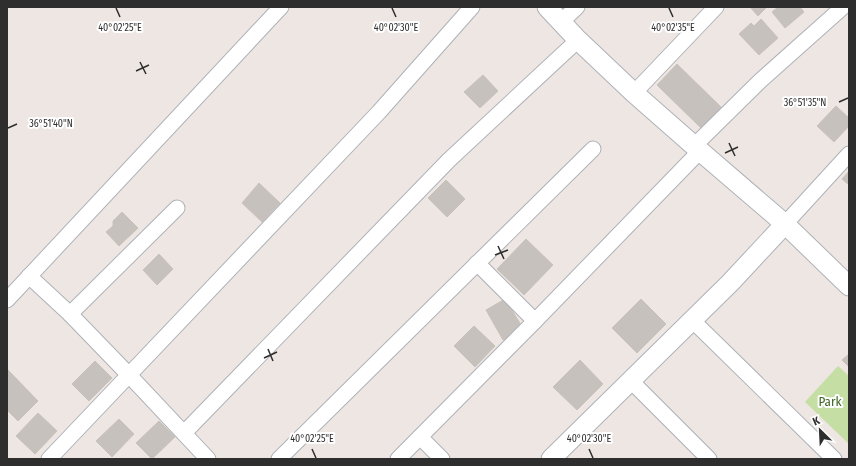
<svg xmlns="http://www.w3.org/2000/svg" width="856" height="466" font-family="'Fira Sans Condensed',sans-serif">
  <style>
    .green { fill: #c4dea4 }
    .building { fill: #c7c1bd; stroke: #c9c2bb }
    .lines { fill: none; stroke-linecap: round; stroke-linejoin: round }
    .minor-casing { stroke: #aeb2b8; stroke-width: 17 }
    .tertiary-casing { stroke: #aeb2b8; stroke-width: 21 }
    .minor { stroke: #fff; stroke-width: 15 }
    .tertiary { stroke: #fff; stroke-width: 19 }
    .ticks { fill: none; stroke: #2e2e2e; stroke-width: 1.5 }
    .labels { text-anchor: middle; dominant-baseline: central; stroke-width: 4; stroke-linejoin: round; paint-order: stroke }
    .park-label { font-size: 13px; fill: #3e6623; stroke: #fff }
    .ticks-label { font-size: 10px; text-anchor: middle; fill: #2e2e2e; stroke: #fff; stroke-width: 4; stroke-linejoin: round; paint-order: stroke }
  </style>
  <rect width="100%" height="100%" fill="#eee6e2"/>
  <polygon class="green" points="838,366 849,376 849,444 805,402"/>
  <g class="building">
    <polygon points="750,7 767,7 758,16"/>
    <polygon points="778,7 800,7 804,12 785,28 772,12"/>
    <polygon points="761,19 778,38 759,55 739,34 751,23 754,26"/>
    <polygon points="677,64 722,108 702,129 657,85"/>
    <polygon points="483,75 498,91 480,108 464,92"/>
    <polygon points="836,106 849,118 849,126 834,142 817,126"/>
    <polygon points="849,171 849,185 842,179"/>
    <polygon points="446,180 465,199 447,217 428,198"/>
    <polygon points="259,183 280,203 262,222 242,203"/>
    <polygon points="122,212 138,228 119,246 106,232 113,226 113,221"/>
    <polygon points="526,239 553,265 524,295 497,269"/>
    <polygon points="159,254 173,269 157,285 143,270"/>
    <polygon points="505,299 523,328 503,340 486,310"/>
    <polygon points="641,299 666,324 637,353 612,328"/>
    <polygon points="474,326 495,346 475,367 454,346"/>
    <polygon points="849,354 849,367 842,360"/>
    <polygon points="580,360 603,384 577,410 553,387"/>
    <polygon points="95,361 112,378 89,401 72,384"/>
    <polygon points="7,369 38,401 18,421 7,410"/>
    <polygon points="38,413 57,431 35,454 16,436"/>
    <polygon points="119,419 134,434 112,457 96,441"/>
    <polygon points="159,421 175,437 152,459 136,443"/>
  </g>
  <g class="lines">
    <g class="minor-casing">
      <g id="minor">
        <polyline points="561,22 577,7"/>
        <polyline points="634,93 716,7"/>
        <polyline points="694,146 760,81 843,7"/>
        <polyline points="785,224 849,154"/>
        <polyline points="477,263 535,321"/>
        <polyline points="29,276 70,314 129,375 208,459"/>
        <polyline points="7,300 281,7"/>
        <polyline points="70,314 177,208"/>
        <polyline points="692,320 834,459"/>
        <polyline points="631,381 709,459"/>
        <polyline points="184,433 449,160 578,40"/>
        <polyline points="420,437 442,459"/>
        <polyline points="49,459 379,112 472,7"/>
        <polyline points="279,459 593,149"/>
        <polyline points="398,459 535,321 700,151"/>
      </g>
    </g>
    <g class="tertiary-casing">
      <g id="tertiary">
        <polyline points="547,7 578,40 634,93 700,151 785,224 849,286"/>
        <polyline points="551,459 730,283 785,224"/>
      </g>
    </g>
    <use href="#minor" class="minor"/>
    <use href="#tertiary" class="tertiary"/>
  </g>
  <path class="ticks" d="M 116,8 L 120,17M 392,8 L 396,17M 669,8 L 673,17M 140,62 L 146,74M 136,71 L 149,65M 839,102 L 848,98M 8,128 L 17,124M 729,143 L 735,156M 725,153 L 738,147M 498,246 L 504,259M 495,255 L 508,250M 268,349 L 273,361M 264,358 L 277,352M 312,449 L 316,458M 589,449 L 593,458"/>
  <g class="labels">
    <g class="park-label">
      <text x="830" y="401">Park</text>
    </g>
  </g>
  <g class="ticks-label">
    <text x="120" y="31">40°02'25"E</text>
    <text x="396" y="31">40°02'30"E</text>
    <text x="673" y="31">40°02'35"E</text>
    <text x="805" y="106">36°51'35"N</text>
    <text x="51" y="127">36°51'40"N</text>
    <text x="312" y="442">40°02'25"E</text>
    <text x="589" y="442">40°02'30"E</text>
  </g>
  <rect width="856" height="466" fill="none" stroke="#2e2e2e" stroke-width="16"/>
  <g transform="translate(820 430) rotate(336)" stroke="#ffffff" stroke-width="3" paint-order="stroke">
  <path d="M0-3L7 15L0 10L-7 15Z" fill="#2e2e2e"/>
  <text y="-6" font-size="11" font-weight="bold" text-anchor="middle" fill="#2e2e2e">K</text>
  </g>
</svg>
